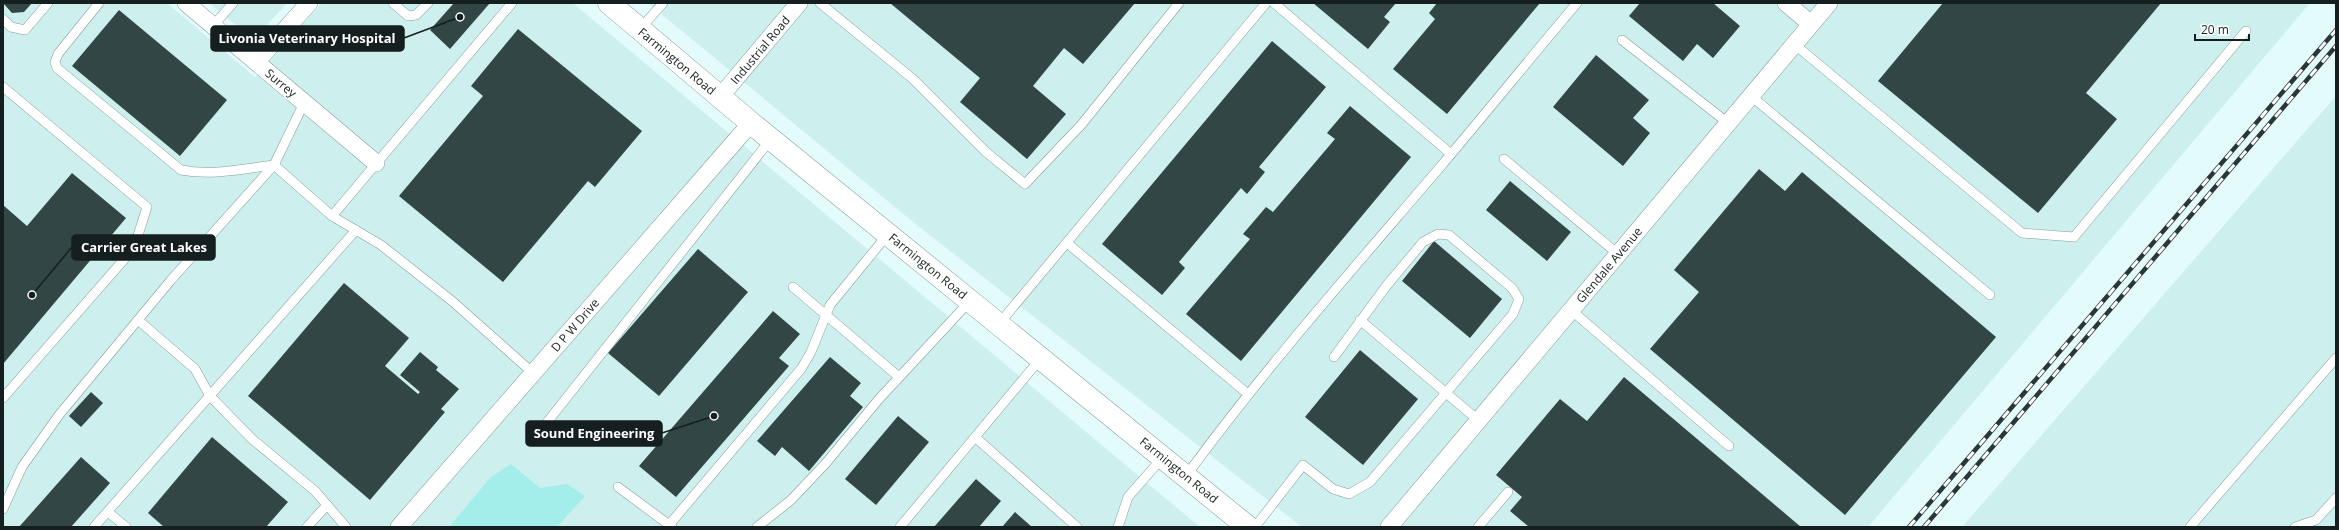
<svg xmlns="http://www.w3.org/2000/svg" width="2339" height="530" font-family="'Open Sans',sans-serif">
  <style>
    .built { fill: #cdf0ee }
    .green { fill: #a3edea }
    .building { fill: #314645 }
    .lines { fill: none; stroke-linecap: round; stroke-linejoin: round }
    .service-casing { stroke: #859c9a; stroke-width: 10 }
    .minor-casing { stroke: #859c9a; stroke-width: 18 }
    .secondary-casing { stroke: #859c9a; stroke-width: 23 }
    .service { stroke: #fff; stroke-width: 9 }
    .minor { stroke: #fff; stroke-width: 17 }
    .secondary { stroke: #fff; stroke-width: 22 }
    .rail-casing { stroke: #2b3636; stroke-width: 4.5 }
    .rail { stroke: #fff; stroke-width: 3; stroke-dasharray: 9; stroke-linecap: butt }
    .labels { text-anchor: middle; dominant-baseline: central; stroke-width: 4; stroke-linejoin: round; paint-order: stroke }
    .street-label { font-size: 12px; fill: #161f1f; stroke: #fff }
    .leader { fill: none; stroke: #161f1f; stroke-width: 1.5 }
    .callout-dot { fill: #161f1f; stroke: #fff; stroke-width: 1.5 }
    .callout { fill: #161f1f; stroke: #161f1f; stroke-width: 1.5 }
    .callout-label { font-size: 13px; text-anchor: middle; font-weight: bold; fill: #fff }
  </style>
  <rect width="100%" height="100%" fill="#e3fcfb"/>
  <g class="built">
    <polygon points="3,3 167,3 255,77 322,3 573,3 1200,527 3,527"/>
    <polygon points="209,3 287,3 268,24 260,30 251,32 242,30"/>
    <polygon points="648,3 2310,3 1868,527 1302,527 913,222"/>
    <polygon points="2336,96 2336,527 1962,527"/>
  </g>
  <polygon class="green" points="511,464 540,488 567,484 585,496 557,527 449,527 491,477"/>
  <g class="building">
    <polygon points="3,3 32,3 24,12 12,13"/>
    <polygon points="454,3 490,3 450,49 430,30"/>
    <polygon points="890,3 1135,3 1083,64 1064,48 1033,86 1066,114 1027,159 960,102 980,78"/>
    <polygon points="1313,3 1396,3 1384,17 1390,22 1368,49"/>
    <polygon points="1437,3 1540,3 1447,114 1393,69 1435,19 1429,13"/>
    <polygon points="1640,3 1713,3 1740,26 1713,58 1697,44 1683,61 1629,16"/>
    <polygon points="1943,3 2161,3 2086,93 2117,119 2038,213 1878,81"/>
    <polygon points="119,10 227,100 180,156 72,66"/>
    <polygon points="518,29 642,131 595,187 588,181 503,282 399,196 483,96 471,86"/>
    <polygon points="1272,41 1326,87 1259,167 1265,172 1247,194 1241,188 1179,262 1185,268 1162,295 1102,244"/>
    <polygon points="1596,55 1649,100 1633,118 1650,133 1623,166 1553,107"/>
    <polygon points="1350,106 1411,157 1241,361 1186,314 1250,239 1243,234 1266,207 1273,212 1335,139 1327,133"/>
    <polygon points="1759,169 1785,191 1802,172 1996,337 1845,515 1650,349 1699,292 1674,270"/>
    <polygon points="72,173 126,218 3,364 3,205 27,226"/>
    <polygon points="1510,181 1571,232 1547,261 1486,210"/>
    <polygon points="1434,241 1502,299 1470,338 1402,281"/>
    <polygon points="698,249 748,292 659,396 608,353"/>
    <polygon points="344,283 409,338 385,366 418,394 420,392 400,375 420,352 438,367 436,370 459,389 441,409 445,412 370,500 248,396"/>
    <polygon points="773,311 800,334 779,358 789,366 676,497 639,466"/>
    <polygon points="1360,350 1418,399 1363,465 1305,417"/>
    <polygon points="830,357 861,383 850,396 863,407 809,471 782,447 775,456 757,441"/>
    <polygon points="1624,377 1801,527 1529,527 1510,511 1522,497 1496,475 1560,399 1587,421"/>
    <polygon points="91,392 103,403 81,427 69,416"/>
    <polygon points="898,416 929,442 876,505 845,479"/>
    <polygon points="212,437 288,502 266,527 164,527 148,513"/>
    <polygon points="81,457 110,483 71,527 19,527"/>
    <polygon points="976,479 1001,501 979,527 934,527"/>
    <polygon points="1015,512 1032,527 1002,527"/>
  </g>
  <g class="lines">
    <g class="service-casing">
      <g id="service">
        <path d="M 99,3 L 58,54 L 55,62 L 57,68 L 181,170 C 212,176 242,169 274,165 L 332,216 L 381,245 L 452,301 L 533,373"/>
        <polyline points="393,3 408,16 416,15 428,3"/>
        <polyline points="820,3 913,79 986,152 1025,184 1082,124 1179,3"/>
        <polyline points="1274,3 1451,154"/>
        <polyline points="3,19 11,27 25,30 48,3"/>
        <polyline points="213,26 233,3"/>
        <polyline points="640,29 663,3"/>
        <polyline points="1622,40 1728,123"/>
        <polyline points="1794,44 2022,233 2074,237 2246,31"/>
        <polyline points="3,87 147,207 134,248 3,398"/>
        <polyline points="1751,96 1990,295"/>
        <polyline points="1504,159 1618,254"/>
        <polyline points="332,216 512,3"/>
        <polyline points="1067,243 1248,394"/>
        <polyline points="793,287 899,377"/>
        <polyline points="1571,310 1729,446"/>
        <polyline points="138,320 195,369 210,396 252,439 315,491 346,527"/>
        <polyline points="1360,320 1478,420"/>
        <polyline points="999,324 1266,3"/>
        <polyline points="541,430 771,139"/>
        <polyline points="976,438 1077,527"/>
        <path d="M 1186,476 C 1265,368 1354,268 1441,166 C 1487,112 1531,57 1577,3"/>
        <polyline points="618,487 672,527"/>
        <polyline points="3,509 22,467 59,415 171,280 274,165 304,103"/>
        <polyline points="108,512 126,527"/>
        <polyline points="669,525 801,369 811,352 830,305 888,234"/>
        <polyline points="94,527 356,230"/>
        <polyline points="307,527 327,505"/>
        <polyline points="757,527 791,500 826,463 879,399 970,301"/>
        <polyline points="900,527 1041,358"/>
        <polyline points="1118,527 1128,497 1163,457"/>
        <polyline points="1255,527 1303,465 1333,489 1349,494 1370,482 1513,314 1519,299 1512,288 1449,235 1438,234 1423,242 1387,285 1334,357"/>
        <polyline points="1478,527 1508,492"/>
        <polyline points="2190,527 2336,358"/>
        <polyline points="2295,527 2316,520 2336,498"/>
      </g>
    </g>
    <g class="minor-casing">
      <g id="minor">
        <polyline points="186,3 376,163"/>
        <polyline points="1786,3 1811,24"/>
        <polyline points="256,62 309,3"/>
        <polyline points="720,97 799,3"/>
        <polyline points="399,527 751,123"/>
        <polyline points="1389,527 1829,3"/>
      </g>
    </g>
    <g class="secondary-casing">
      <polyline id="secondary" points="609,3 751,123 1248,527"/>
    </g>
    <use href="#service" class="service"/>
    <use href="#minor" class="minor"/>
    <use href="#secondary" class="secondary"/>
    <g class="rail-casing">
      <g id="rail">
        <polyline points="1909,527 2336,30"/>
        <polyline points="1924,527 2336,46"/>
      </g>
    </g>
    <use href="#rail" class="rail"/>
  </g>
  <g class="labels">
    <g class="street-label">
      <text transform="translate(760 50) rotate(-50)">Industrial Road</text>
      <text transform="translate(677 61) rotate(40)">Farmington Road</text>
      <text transform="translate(281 83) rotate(40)">Surrey</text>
      <text transform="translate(1609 265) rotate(-50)">Glendale Avenue</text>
      <text transform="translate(928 266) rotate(39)">Farmington Road</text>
      <text transform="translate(575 325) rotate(-49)">D P W Drive</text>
      <text transform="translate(1179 470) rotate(39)">Farmington Road</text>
    </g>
  </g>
  <path class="leader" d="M460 17L404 38M32 295L72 247M714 416L662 433"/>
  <g class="callout-dot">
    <circle cx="460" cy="17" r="4"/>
    <circle cx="32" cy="295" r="4"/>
    <circle cx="714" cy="416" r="4"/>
  </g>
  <g class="callout">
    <rect x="211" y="26" width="193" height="25" rx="4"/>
    <rect x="72" y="235" width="143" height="25" rx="4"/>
    <rect x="526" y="421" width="136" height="25" rx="4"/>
  </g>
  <g class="callout-label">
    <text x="307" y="43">Livonia Veterinary Hospital</text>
    <text x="144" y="252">Carrier Great Lakes</text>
    <text x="594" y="438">Sound Engineering</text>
  </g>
  <rect width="2339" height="530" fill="none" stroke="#161f1f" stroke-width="8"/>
  <path d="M2195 34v6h54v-6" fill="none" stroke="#161f1f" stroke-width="2"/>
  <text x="2201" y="34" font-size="12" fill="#161f1f" stroke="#ffffff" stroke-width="3" paint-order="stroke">20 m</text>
</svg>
